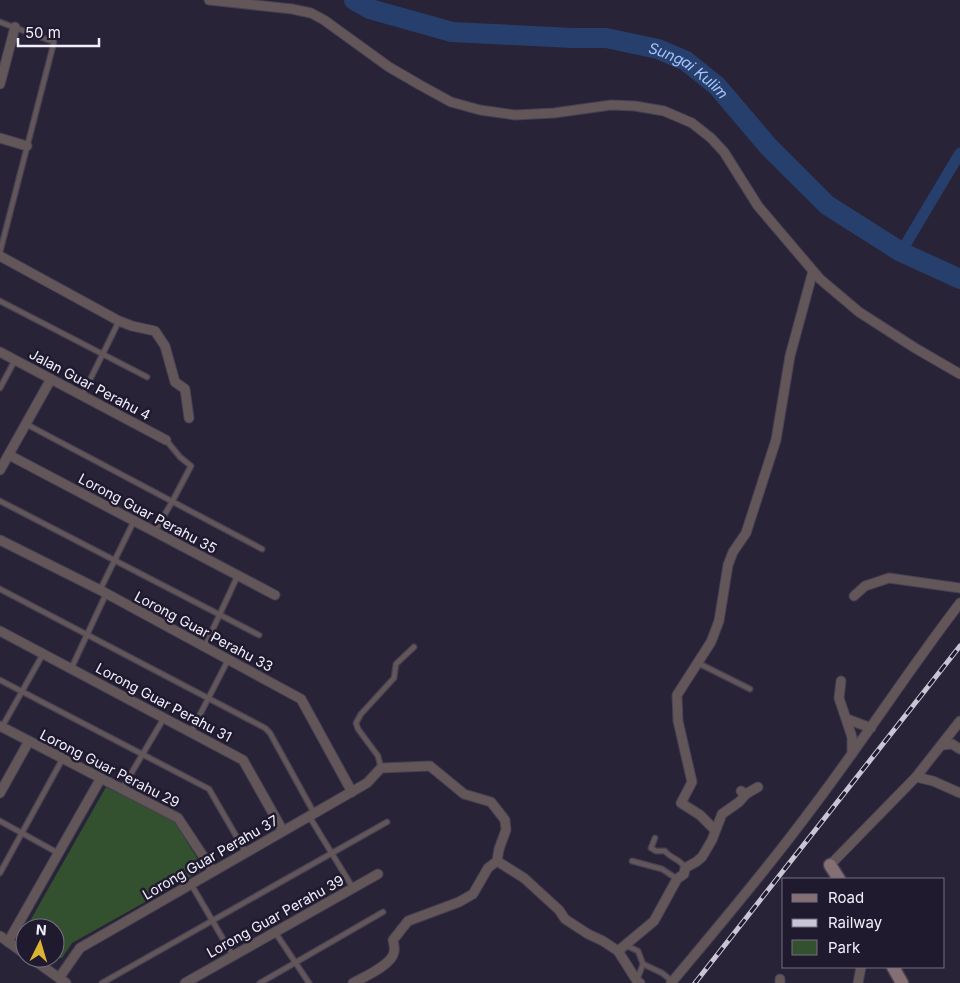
<svg xmlns="http://www.w3.org/2000/svg" width="960" height="983" font-family="Inter,sans-serif">
  <style>
    .green { fill: #33502f }
    .lines { fill: none; stroke-linecap: round; stroke-linejoin: round }
    .canal { stroke: #273f6c; stroke-width: 11 }
    .river { stroke: #273f6c; stroke-width: 20 }
    .lane-casing { stroke: #454054; stroke-width: 7 }
    .street-casing { stroke: #454054; stroke-width: 11 }
    .secondary-casing { stroke: #454054; stroke-width: 15 }
    .lane { stroke: #635658; stroke-width: 4.5 }
    .street { stroke: #635658; stroke-width: 9 }
    .secondary { stroke: #846f73; stroke-width: 12 }
    .rail-casing { stroke: #c9c5d5; stroke-width: 5 }
    .rail { stroke: #201a2e; stroke-width: 3; stroke-dasharray: 9; stroke-linecap: butt }
    .labels { text-anchor: middle; dominant-baseline: central; stroke-width: 5; stroke-linejoin: round; paint-order: stroke }
    .street-label { font-size: 14px; fill: #f2effd; stroke: #201a2e }
    .water-label { font-size: 15px; font-style: italic; fill: #a3c3fe; stroke: #201a2e }
  </style>
  <rect width="100%" height="100%" fill="#292338"/>
  <polygon class="green" points="106,787 174,821 204,869 72,943 62,958 43,958 55,958 55,928 26,928"/>
  <g class="lines">
    <polyline class="canal" points="901,252 960,153"/>
    <path class="river" id="s1" d="M 354,0 L 370,9 L 452,32 L 573,38 L 606,38 L 658,49 L 686,61 L 717,86 L 768,146 L 827,205 L 901,252 L 960,279"/>
    <g class="lane-casing">
      <g id="lane">
        <polyline points="0,22 54,42 0,252"/>
        <polyline points="0,301 147,377"/>
        <polyline points="0,388 15,360"/>
        <polyline points="82,396 119,321"/>
        <polyline points="26,424 262,549"/>
        <polyline points="0,501 259,635"/>
        <polyline points="155,531 172,502 191,466 180,457 166,440"/>
        <polyline points="0,589 265,728 270,733 314,813"/>
        <polyline points="100,590 134,521"/>
        <polyline points="205,646 238,575"/>
        <polyline points="698,663 750,689"/>
        <polyline points="71,669 106,594"/>
        <polyline points="0,680 209,789 246,853"/>
        <polyline points="2,727 43,654"/>
        <polyline points="191,732 228,660"/>
        <polyline points="381,768 378,756 358,729 356,723 361,714 394,678 396,664 414,647"/>
        <polyline points="122,789 164,718"/>
        <polyline points="309,816 353,888"/>
        <polyline points="0,821 58,853"/>
        <path d="M 655,838 L 651,848 L 656,851 L 665,851 C 671,859 681,859 685,868"/>
        <polyline points="632,861 662,869 677,879"/>
        <polyline points="0,873 63,758"/>
        <polyline points="191,884 233,956"/>
        <polyline points="275,932 309,983"/>
        <polyline points="625,945 638,951 643,964 637,980"/>
        <polyline points="643,964 662,973 672,981"/>
        <polyline points="102,983 387,822"/>
        <polyline points="260,983 383,912"/>
      </g>
    </g>
    <g class="street-casing">
      <g id="street">
        <polyline points="209,0 292,9 311,13 324,20 389,67 420,85 451,102 480,110 515,115 554,113 611,105 635,106 664,111 692,123 711,138 724,152 758,206 820,279 859,312 915,348 960,374"/>
        <polyline points="0,84 15,27"/>
        <polyline points="0,138 27,146"/>
        <polyline points="0,256 119,321 132,326 155,331 165,346 175,382 185,389 189,418"/>
        <polyline points="0,352 166,440"/>
        <polyline points="9,455 275,595"/>
        <polyline points="0,470 51,379"/>
        <polyline points="0,540 100,590 301,699 352,792"/>
        <polyline points="854,596 865,586 889,578 960,588"/>
        <polyline points="0,631 243,760 283,831"/>
        <polyline points="841,681 839,698 852,737 852,754"/>
        <polyline points="847,719 871,728"/>
        <polyline points="0,726 178,818 213,871"/>
        <polyline points="943,745 952,744 960,749"/>
        <polyline points="916,777 933,781 960,793"/>
        <polyline points="0,793 29,741"/>
        <polyline points="746,794 758,787"/>
        <polyline points="715,830 700,815 681,803 692,782 678,721 677,695 711,642 719,621 728,565 733,552 746,533 776,440 790,356 813,271"/>
        <polyline points="497,861 524,878 559,910 565,919 588,934 603,941 618,951 637,981 640,983"/>
        <polyline points="830,865 916,777 960,721"/>
        <polyline points="0,936 25,954"/>
        <polyline points="8,942 101,778"/>
        <polyline points="618,951 654,921 677,879 684,874 685,868 696,862 702,857 712,840 722,814 739,802 746,794 741,791"/>
        <polyline points="31,958 66,983"/>
        <path d="M 59,978 L 80,948 L 367,783 L 381,768 L 430,766 L 464,794 L 491,802 L 505,820 L 506,830 L 499,849 L 497,861 L 488,868 L 473,894 L 459,902 L 408,921 L 393,940 C 394,944 395,948 394,952 C 392,965 364,977 353,983"/>
        <polyline points="185,983 378,874"/>
        <path d="M 671,983 C 717,928 764,873 807,815 C 860,746 907,672 960,603"/>
        <polyline points="780,983 780,979"/>
        <polyline points="858,983 861,967"/>
      </g>
    </g>
    <g class="secondary-casing">
      <g id="secondary">
        <polyline points="830,865 839,879"/>
        <polyline points="893,967 902,983"/>
      </g>
    </g>
    <use href="#lane" class="lane"/>
    <use href="#street" class="street"/>
    <use href="#secondary" class="secondary"/>
    <g class="rail-casing">
      <polyline id="rail" points="695,983 960,646"/>
    </g>
    <use href="#rail" class="rail"/>
  </g>
  <g class="labels">
    <g class="street-label">
      <text transform="translate(90 384) rotate(28)">Jalan Guar Perahu 4</text>
      <text transform="translate(148 513) rotate(28)">Lorong Guar Perahu 35</text>
      <text transform="translate(204 631) rotate(28)">Lorong Guar Perahu 33</text>
      <text transform="translate(164 702) rotate(28)">Lorong Guar Perahu 31</text>
      <text transform="translate(110 768) rotate(27)">Lorong Guar Perahu 29</text>
      <text transform="translate(210 857) rotate(-30)">Lorong Guar Perahu 37</text>
      <text transform="translate(275 916) rotate(-29)">Lorong Guar Perahu 39</text>
    </g>
    <g class="water-label">
      <text stroke="none"><textPath href="#s1" startOffset="348">Sungai Kulim</textPath></text>
    </g>
  </g>
  <rect x="782" y="878" width="162" height="90" fill="#201a2e" stroke="#746f81"/>
  <rect x="792" y="894" width="25" height="8" fill="#846f73" stroke="#746f81"/>
  <text x="828" y="903" font-size="15" fill="#f2effd">Road</text>
  <rect x="792" y="919" width="25" height="8" fill="#c9c5d5" stroke="#746f81"/>
  <text x="828" y="928" font-size="15" fill="#f2effd">Railway</text>
  <rect x="792" y="940" width="25" height="15" fill="#33502f" stroke="#746f81"/>
  <text x="828" y="953" font-size="15" fill="#f2effd">Park</text>
  <g transform="translate(40 943) rotate(5)"><circle r="24" fill="#201a2e" stroke="#746f81"/>
  <path d="M0-4L9 19L0 12L-9 19Z" fill="#dab333"/>
  <text y="-8" font-size="14" font-weight="bold" text-anchor="middle" fill="#f2effd">N</text>
  </g>
  <path d="M18 38v8h81v-8" fill="none" stroke="#f2effd" stroke-width="2.5"/>
  <text x="25" y="38" font-size="15" fill="#f2effd" stroke="#201a2e" stroke-width="4" paint-order="stroke">50 m</text>
</svg>
